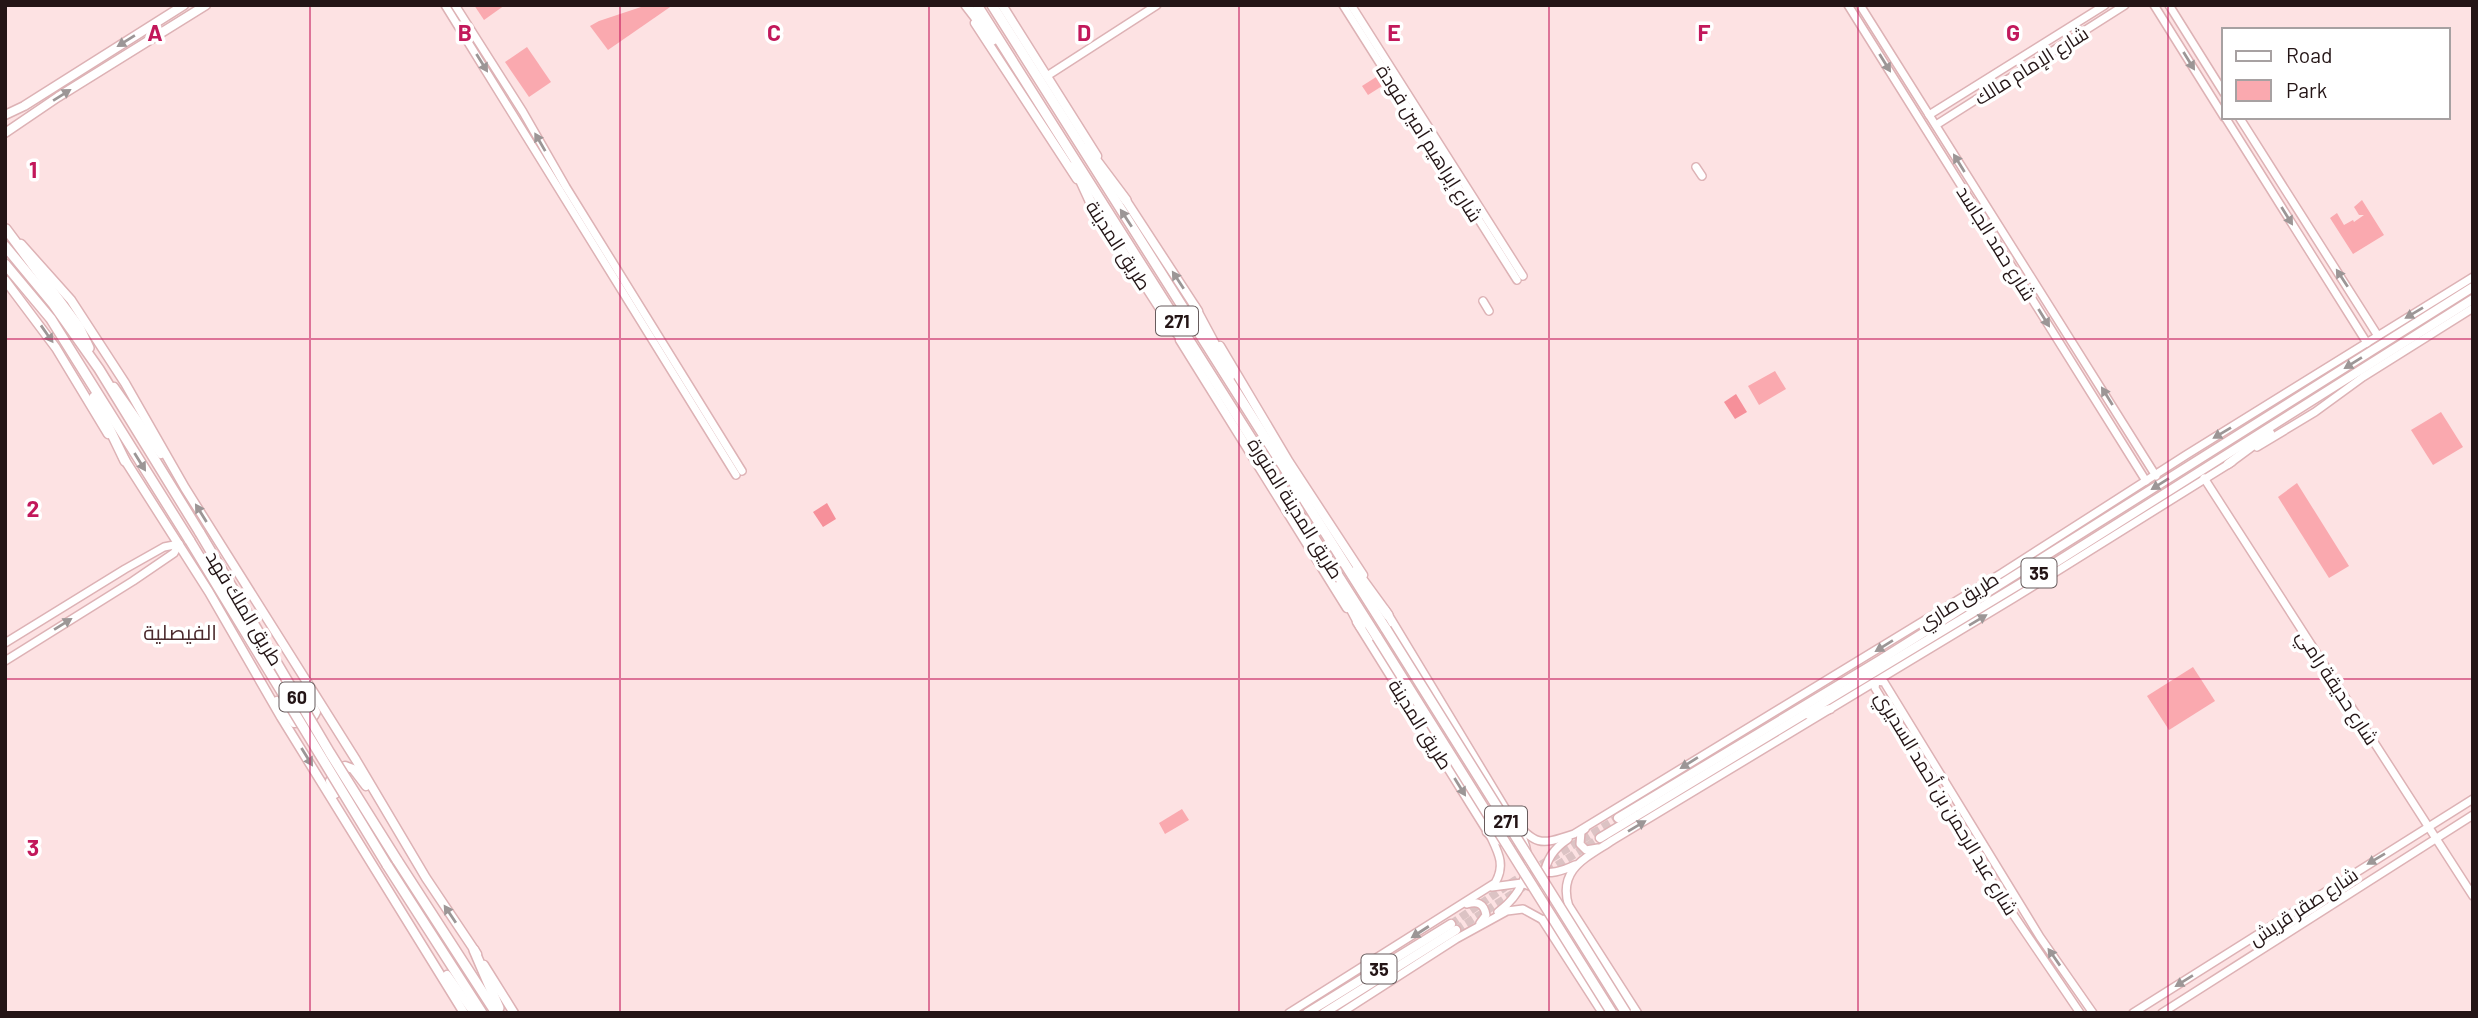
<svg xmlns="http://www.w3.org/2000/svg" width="2478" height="1018" font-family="Barlow,Cairo,sans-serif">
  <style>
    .green { fill: #faa9af }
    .water { fill: #f6909a }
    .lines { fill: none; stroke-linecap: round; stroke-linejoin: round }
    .primary-tunnel { stroke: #dcc3c4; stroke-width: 8; stroke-dasharray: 8 4; stroke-linecap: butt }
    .secondary-casing { stroke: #ddb2b5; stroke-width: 10 }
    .primary-casing { stroke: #ddb2b5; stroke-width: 11 }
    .highway-casing { stroke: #ddb2b5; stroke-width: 12 }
    .secondary { stroke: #fff; stroke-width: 7 }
    .primary { stroke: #fff; stroke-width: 8 }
    .highway { stroke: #fff; stroke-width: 9 }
    .highway-bridge-casing { stroke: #ddb2b5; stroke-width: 12; stroke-linecap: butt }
    .highway-bridge { stroke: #fff; stroke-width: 9 }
    .oneway { fill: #9c9696 }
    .grid { fill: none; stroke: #c2185b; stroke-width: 2; stroke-opacity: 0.55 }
    .labels { text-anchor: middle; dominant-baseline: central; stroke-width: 7; stroke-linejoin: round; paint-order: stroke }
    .shield { fill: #fff; stroke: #665b5c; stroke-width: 2 }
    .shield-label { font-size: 18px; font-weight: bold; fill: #241516 }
    .street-label { font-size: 19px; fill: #241516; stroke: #fff }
    .neighbourhood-label { font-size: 21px; fill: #4c2b2e; stroke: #fff }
    .grid-label { font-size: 23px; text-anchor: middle; font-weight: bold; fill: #c2185b; stroke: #fff; stroke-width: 7; stroke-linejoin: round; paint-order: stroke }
  </style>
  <rect width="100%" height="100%" fill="#fde2e3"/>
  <g class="green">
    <polygon points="474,5 505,5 484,20"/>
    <polygon points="647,5 673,5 608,50 590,26 599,21"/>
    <polygon points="527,47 551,82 529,97 505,62"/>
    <polygon points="1384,72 1390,81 1368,95 1362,86"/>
    <polygon points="2362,200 2384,235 2353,254 2330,218 2337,213 2344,225 2353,220 2354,222 2364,215 2359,215 2354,207"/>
    <polygon points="1775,371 1786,389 1759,405 1748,386"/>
    <polygon points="2441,412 2463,447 2433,465 2411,430"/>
    <polygon points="2297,483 2349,566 2329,578 2278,497"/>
    <polygon points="2193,667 2215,701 2169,730 2147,696"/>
    <polygon points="1182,809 1189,820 1165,834 1159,823"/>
  </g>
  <g class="water">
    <polygon points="1736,394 1747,412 1735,419 1724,402"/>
    <polygon points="827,503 836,519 823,527 813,512"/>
  </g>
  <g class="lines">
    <g class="primary-tunnel">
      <polyline points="1451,924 1514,881 1618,818"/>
      <polyline points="1456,930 1600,838"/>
    </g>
    <g class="secondary-casing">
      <g id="secondary">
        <polyline points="445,5 736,475"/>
        <polyline points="455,5 523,112 566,187 742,471"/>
        <polyline points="1343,5 1517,280"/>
        <polyline points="1351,5 1523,276"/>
        <polyline points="1848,5 2146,481"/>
        <polyline points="1860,5 2156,476"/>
        <polyline points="2154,5 2224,117"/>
        <polyline points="2169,5 2224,93"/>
        <polyline points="1047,76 1157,5"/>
        <polyline points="1929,115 2105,5"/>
        <polyline points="2225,117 2367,343"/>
        <polyline points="2239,117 2378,336"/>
        <polyline points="1936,125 2125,5"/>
        <polyline points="1696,167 1702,176"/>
        <polyline points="1483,301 1489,311"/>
        <polyline points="2257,447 2315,412 2363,377 2473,308"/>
        <polyline points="2204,478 2473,896"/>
        <polyline points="5,643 125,569 164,547 179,544"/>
        <polyline points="5,661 133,581 174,553 179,544"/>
        <path d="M 1511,818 C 1537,845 1538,846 1574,834 L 2002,573 L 2186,455 L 2473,277"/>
        <polyline points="1585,829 1581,832 1580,844 1586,850 1598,848"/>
        <path d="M 1536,871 C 1550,875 1562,871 1575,865"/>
        <path d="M 1543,877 C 1547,859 1553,849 1568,839"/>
        <polyline points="1492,887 1522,883 1551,895"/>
        <path d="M 1467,904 C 1477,901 1484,903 1486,915 L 1480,923"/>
        <path d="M 1569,907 C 1557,869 1586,858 1613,840 L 2014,598 L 2232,462"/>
        <path d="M 1498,912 C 1524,893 1537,861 1519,831"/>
        <path d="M 1289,1013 L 1495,883 C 1506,865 1498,852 1490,835"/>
        <polyline points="1341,1013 1456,939 1507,911 1523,909 1543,920"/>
        <polyline points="2080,1013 2000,895 1875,688 1876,681 1884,682 2040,937 2093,1013"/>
        <polyline points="2133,1013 2473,799"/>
        <polyline points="2162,1013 2473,815"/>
      </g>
    </g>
    <g class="primary-casing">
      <g id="primary">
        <polyline points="1002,5 1097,156"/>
        <polyline points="975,23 1077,179"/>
        <polyline points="5,115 24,106 184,5"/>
        <polyline points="5,133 58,97 206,5"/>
        <polyline points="1123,196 1198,311"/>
        <polyline points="1089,199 1168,321"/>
        <polyline points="21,244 71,300 125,383 185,488 356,760 426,878 477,954"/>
        <polyline points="5,280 56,348 108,434"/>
        <polyline points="1180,340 1347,608"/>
        <polyline points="1220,346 1289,462 1363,575"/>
        <polyline points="114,387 161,454"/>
        <polyline points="123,457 209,592 281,717 464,1013"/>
        <polyline points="2228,464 2270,433"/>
        <polyline points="2039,582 2051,569"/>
        <polyline points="1385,610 1510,817"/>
        <polyline points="1357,622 1490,835"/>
        <path d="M 277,701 L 294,723 C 304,723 312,722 316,712 L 304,688"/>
        <polyline points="1809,715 1830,709"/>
        <polyline points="335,794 330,781 336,770 345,766 353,769 366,786"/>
        <polyline points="1618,818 1880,660 2473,287"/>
        <polyline points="1487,832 1501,841 1511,843 1513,822"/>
        <polyline points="1600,838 2058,561 2473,299"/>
        <polyline points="1569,907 1637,1013"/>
        <polyline points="1543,920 1603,1013"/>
        <polyline points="484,965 514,1013"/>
        <polyline points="447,975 474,1013"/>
        <polyline points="1307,1013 1451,924"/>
        <polyline points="1324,1013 1456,930"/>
      </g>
    </g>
    <g class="highway-casing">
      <g id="highway">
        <polyline points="966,5 993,40"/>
        <polyline points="977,5 1377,637"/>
        <polyline points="992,5 1386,629"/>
        <polyline points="1087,148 1126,200"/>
        <polyline points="1074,166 1091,203"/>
        <polyline points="6,229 79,327 89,348"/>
        <polyline points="5,246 53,304 99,369 200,533"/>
        <polyline points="5,264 51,319 190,541"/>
        <polyline points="1194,306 1231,375"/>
        <polyline points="1165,317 1185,343"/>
        <polyline points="94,397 125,461"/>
        <polyline points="1356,571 1388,615"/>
        <polyline points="1339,586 1361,627"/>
        <polyline points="397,860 496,1013"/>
        <polyline points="387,865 482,1013"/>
        <polyline points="474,950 499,1008"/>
      </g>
    </g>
    <use href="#secondary" class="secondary"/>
    <use href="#primary" class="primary"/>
    <use href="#highway" class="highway"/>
    <g class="highway-bridge-casing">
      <g id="highway-bridge">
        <polyline points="200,533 330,753 397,860"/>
        <polyline points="190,541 387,865"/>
        <polyline points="1386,629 1626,1013"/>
        <polyline points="1377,637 1612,1013"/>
      </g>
    </g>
    <use href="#highway-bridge" class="highway-bridge"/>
  </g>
  <defs><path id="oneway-solid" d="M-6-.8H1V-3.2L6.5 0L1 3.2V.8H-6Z" transform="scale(1.75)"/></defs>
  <g class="oneway">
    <use href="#oneway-solid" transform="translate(126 41) rotate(148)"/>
    <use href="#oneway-solid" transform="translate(2189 61) rotate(58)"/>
    <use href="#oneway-solid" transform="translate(482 63) rotate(58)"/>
    <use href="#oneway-solid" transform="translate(1885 63) rotate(58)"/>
    <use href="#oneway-solid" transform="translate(62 95) rotate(-32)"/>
    <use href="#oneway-solid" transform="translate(540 142) rotate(-120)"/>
    <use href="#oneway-solid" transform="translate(1959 163) rotate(-122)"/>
    <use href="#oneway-solid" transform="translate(2287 216) rotate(58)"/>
    <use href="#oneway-solid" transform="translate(1126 218) rotate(-123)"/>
    <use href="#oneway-solid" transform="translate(2342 278) rotate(-123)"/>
    <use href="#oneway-solid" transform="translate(1178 280) rotate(-123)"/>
    <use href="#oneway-solid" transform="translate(2414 313) rotate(149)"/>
    <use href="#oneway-solid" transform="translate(2044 318) rotate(58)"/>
    <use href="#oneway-solid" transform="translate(47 334) rotate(55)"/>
    <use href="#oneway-solid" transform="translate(2353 363) rotate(148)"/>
    <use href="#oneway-solid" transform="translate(2107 396) rotate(-122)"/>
    <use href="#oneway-solid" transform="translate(2222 433) rotate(149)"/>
    <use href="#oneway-solid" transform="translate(140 462) rotate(58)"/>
    <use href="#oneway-solid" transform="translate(2160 484) rotate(148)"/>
    <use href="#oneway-solid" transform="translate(201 513) rotate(-122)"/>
    <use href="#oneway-solid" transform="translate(1978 620) rotate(-31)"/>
    <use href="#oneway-solid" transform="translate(63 624) rotate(-32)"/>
    <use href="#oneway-solid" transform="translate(1884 646) rotate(148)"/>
    <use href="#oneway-solid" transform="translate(307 757) rotate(58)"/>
    <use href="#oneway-solid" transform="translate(1689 763) rotate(148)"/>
    <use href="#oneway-solid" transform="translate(1460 787) rotate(58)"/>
    <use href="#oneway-solid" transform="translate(1637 826) rotate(-31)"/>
    <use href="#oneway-solid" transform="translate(2376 859) rotate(149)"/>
    <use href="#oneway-solid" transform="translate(450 914) rotate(-124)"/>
    <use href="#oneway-solid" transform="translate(1420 932) rotate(147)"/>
    <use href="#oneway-solid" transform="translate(2054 957) rotate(-125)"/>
    <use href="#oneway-solid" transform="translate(2184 981) rotate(148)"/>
  </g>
  <path class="grid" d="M 310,5 L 310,1013M 620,5 L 620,1013M 929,5 L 929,1013M 1239,5 L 1239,1013M 1549,5 L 1549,1013M 1858,5 L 1858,1013M 2168,5 L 2168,1013M 5,339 L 2473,339M 5,679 L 2473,679"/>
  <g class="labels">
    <g class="shield">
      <rect x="1156" y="306.5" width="42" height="29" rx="5"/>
      <rect x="2021.5" y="558.5" width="35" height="29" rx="5"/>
      <rect x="279.5" y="682.5" width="35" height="29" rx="5"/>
      <rect x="1485" y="806.5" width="42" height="29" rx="5"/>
      <rect x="1361.5" y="954.5" width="35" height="29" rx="5"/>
    </g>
    <g class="shield-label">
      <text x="1177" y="321">271</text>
      <text x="2039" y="573">35</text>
      <text x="297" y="697">60</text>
      <text x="1506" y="821">271</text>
      <text x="1379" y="969">35</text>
    </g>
    <g class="street-label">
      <text transform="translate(2031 65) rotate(-32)">شارع الإمام مالك</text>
      <text transform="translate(1430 143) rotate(58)">شارع إبراهيم آمين فودة</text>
      <text transform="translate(1997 243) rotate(58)">شارع حمد الجاسد</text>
      <text transform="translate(1119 245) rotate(57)">طريق المدينة</text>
      <text transform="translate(1296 508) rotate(58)">طريق المدينة المنورة</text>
      <text transform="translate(1958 600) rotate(-32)">طريق صاري</text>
      <text transform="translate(245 608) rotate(59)">طريق الملك فهد</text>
      <text transform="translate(2338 687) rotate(57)">شارع حديقة رامي</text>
      <text transform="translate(1421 724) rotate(58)">طريق المدينة</text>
      <text transform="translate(1947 803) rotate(59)">شارع عبد الرحمن بن أحمد السديري</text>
      <text transform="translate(2303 906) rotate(-33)">شارع صقر قريش</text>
    </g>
    <g class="neighbourhood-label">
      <text x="180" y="631">الفيصلية</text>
    </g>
  </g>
  <g class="grid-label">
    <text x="155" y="41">A</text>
    <text x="465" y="41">B</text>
    <text x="774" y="41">C</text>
    <text x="1084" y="41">D</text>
    <text x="1394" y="41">E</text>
    <text x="1704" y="41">F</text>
    <text x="2013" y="41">G</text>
    <text x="33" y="178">1</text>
    <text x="33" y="517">2</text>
    <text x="33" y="856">3</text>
  </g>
  <rect width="2478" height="1018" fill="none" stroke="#241516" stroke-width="14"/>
  <rect x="2222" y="28" width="228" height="91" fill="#ffffff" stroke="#a7a1a2" stroke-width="2"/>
  <rect x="2236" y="51" width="35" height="10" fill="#ffffff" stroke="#a7a1a2" stroke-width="2"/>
  <text x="2286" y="63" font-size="21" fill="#241516">Road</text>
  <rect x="2236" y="80" width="35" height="21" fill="#faa9af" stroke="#a7a1a2" stroke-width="2"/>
  <text x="2286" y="98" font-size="21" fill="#241516">Park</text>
</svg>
